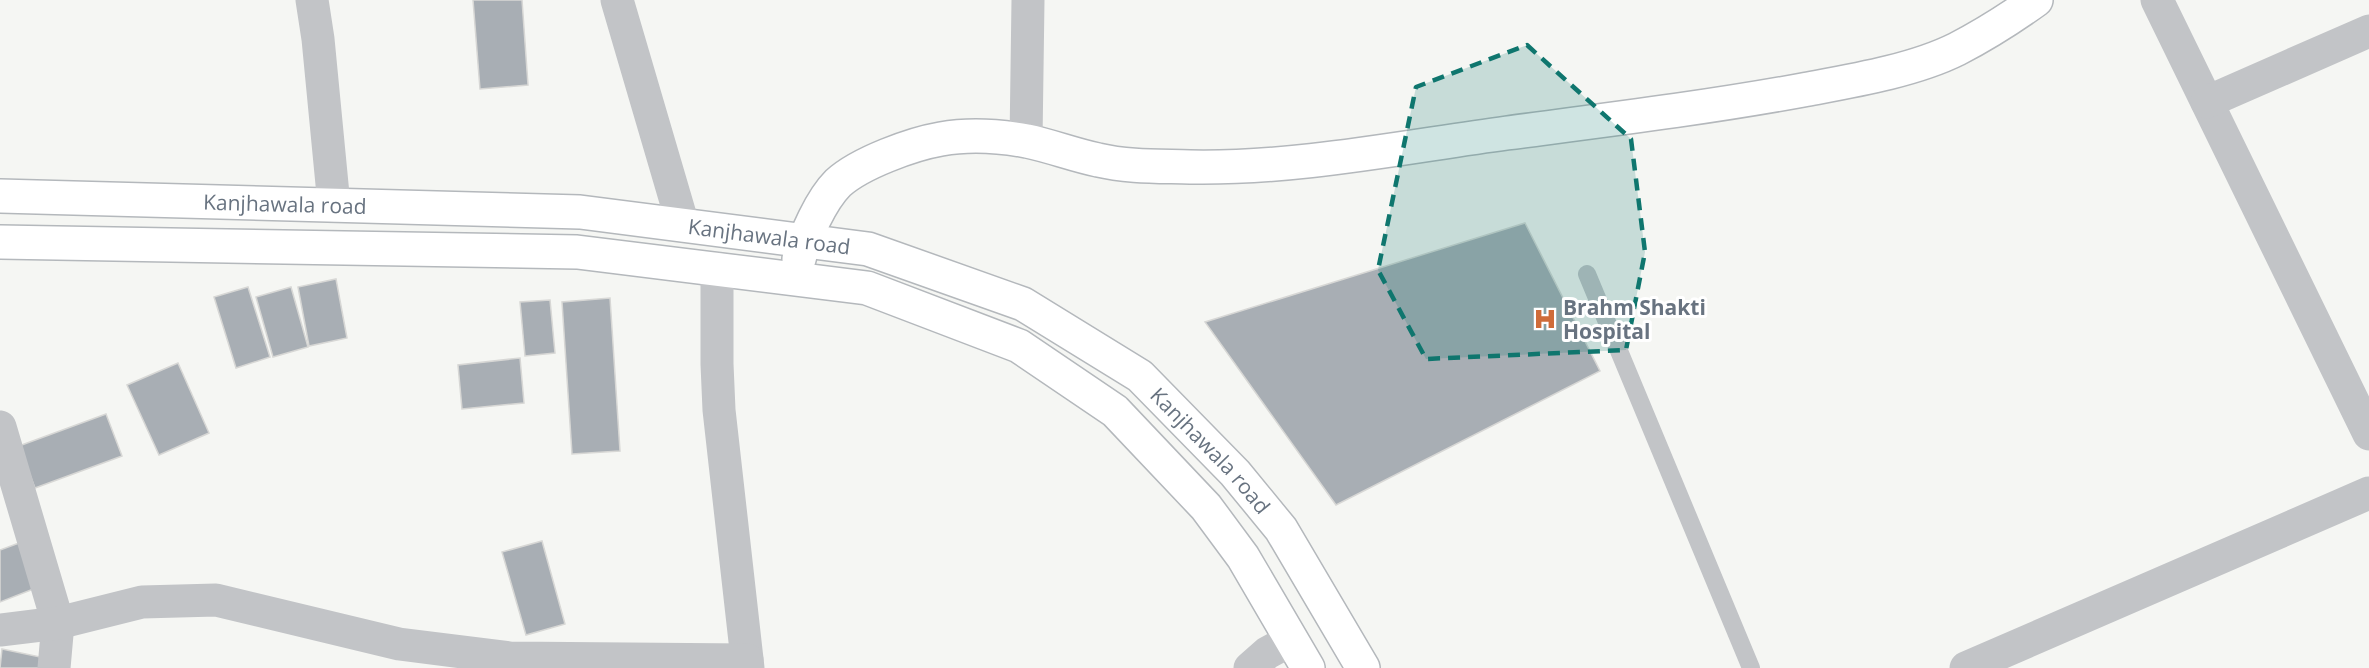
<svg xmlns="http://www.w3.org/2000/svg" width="2369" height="668" font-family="'Open Sans',sans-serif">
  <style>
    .building { fill: #a8aeb4; stroke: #d7d7d5; stroke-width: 1.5 }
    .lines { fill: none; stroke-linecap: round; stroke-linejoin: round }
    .secondary-casing { stroke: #b4b8bc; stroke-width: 36 }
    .lane { stroke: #c2c4c7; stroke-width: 18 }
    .street { stroke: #c2c4c7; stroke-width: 33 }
    .secondary { stroke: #fff; stroke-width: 33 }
    .marked { fill: #0f766e; fill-opacity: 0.2; stroke: #0f766e; stroke-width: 4.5; stroke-dasharray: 12 8; stroke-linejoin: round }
    .labels { text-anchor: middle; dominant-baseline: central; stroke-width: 6; stroke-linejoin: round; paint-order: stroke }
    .street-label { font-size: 21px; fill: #687380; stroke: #fff }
    .poi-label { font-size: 21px; font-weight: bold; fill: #687380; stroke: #fff; text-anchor: start }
  </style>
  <rect width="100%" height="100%" fill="#f5f6f3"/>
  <g class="building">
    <polygon points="473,0 522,0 528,85 480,89"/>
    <polygon points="1525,223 1600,371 1336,505 1205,322"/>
    <polygon points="336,279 347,338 309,346 298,287"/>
    <polygon points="248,287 270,357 236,368 214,297"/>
    <polygon points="291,287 308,347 273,357 256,297"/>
    <polygon points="610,298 620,451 572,454 562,302"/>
    <polygon points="550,300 555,353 525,356 520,302"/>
    <polygon points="520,358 524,403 462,409 458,365"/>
    <polygon points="178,363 209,433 159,455 127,385"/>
    <polygon points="106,414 122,456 35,488 19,446"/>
    <polygon points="542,541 565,624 526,635 502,552"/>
    <polygon points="19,543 36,588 0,602 0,550"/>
    <polygon points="2,649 45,658 43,668 0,668"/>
  </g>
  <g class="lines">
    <g class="secondary-casing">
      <g id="secondary">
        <path id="s1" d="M 0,196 L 580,212 L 868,249 L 1023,304 L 1140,376 L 1235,473 L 1281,529 L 1363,668"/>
        <polyline points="0,242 577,252 867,288 1019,346 1115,411 1206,507 1243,557 1308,668"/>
        <path d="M 799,259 C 805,236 821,200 838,183 C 860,163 912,144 941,139 C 968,134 1000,136 1027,141 C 1051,146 1074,155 1098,160 C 1128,167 1159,166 1190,167 C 1296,169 1403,147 1507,133 C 1606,120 1705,108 1803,90 C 1851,81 1913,71 1957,49 C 1984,35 2011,18 2036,0"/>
      </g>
    </g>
    <polyline class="lane" points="1587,274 1751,668"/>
    <g class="street">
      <polyline points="312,0 318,39 334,205"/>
      <polyline points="617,0 683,225"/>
      <polyline points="2157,0 2369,434"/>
      <polyline points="2207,102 2369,31"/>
      <polyline points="1026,141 1028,0"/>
      <polyline points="717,269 717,364 719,410 748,668"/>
      <polyline points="0,427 58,623 54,668"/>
      <polyline points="0,630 58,623 142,602 216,600 399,644 510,658 747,660"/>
      <polyline points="1250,668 1267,653 1291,640"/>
      <polyline points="1966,668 2369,493"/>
    </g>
    <use href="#secondary" class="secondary"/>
  </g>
  <path class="marked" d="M 1527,45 L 1631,139 L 1645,252 L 1626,350 L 1426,359 L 1378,270 L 1416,87 Z"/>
  <defs>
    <g id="hospital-bare" transform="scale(1.8)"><path d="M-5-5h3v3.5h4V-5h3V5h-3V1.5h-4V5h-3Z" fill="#cf6c39" stroke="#fff" stroke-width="2.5" paint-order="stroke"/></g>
  </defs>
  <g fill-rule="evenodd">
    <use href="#hospital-bare" x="1545" y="319"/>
  </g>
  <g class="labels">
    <g class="street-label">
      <text stroke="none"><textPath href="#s1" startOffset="285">Kanjhawala road</textPath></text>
      <text stroke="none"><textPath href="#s1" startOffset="771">Kanjhawala road</textPath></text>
      <text stroke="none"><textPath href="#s1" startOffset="1275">Kanjhawala road</textPath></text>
    </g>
    <g class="poi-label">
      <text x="1563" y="307">Brahm Shakti<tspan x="1563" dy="24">Hospital</tspan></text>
    </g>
  </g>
</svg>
